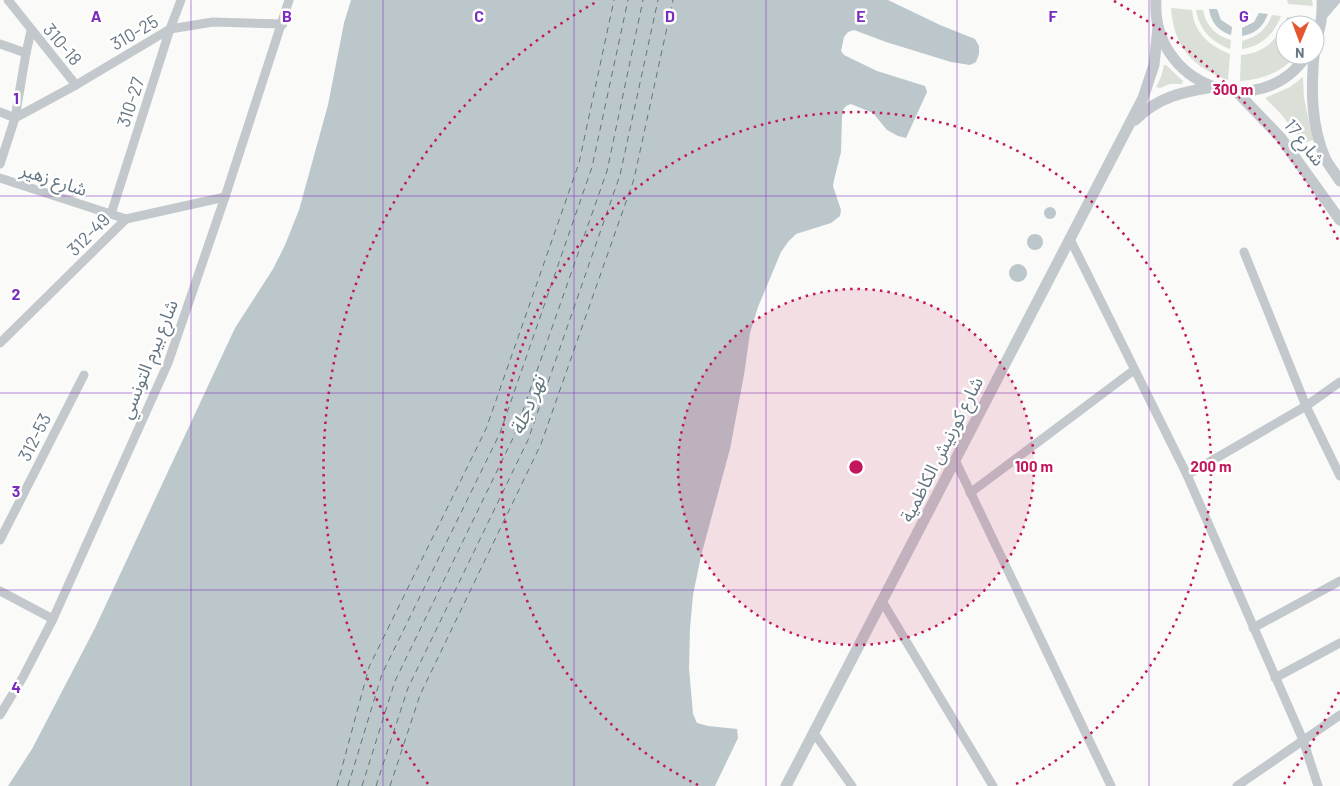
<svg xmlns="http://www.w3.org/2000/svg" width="1340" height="786" font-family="Barlow,'Noto Sans Arabic',sans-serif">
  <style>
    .green { fill: #dadfd7 }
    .water { fill: #bbc7cb }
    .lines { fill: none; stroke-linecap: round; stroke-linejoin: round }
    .ferry { stroke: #60757c; stroke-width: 1; stroke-dasharray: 6 5; stroke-linecap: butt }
    .minor { stroke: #c3c8cc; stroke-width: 9 }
    .tertiary { stroke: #c3c8cc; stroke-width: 11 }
    .grid { fill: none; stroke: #7b2cbf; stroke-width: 1; stroke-opacity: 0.55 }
    .ring { fill: none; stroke: #c2185b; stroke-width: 2.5; stroke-dasharray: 2.5 5 }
    .labels { text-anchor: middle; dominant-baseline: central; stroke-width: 5; stroke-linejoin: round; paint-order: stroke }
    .street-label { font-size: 18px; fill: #657683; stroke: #fff }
    .water-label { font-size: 19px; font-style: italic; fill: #60757c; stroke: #fff }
    .grid-label { font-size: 16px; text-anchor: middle; font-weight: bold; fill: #7b2cbf; stroke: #fff; stroke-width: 5; stroke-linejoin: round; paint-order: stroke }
    .centre { fill: #c2185b; stroke: #fff; stroke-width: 2.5 }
    .ring-label { font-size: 15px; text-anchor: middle; font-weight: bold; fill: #c2185b; stroke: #fff; stroke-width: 5; stroke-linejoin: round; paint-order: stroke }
  </style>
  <rect width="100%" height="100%" fill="#fafaf8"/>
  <g class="green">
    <polygon points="1287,0 1312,0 1313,6 1288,4"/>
    <path d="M 1171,8 L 1192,10 C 1194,33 1210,46 1230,54 L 1228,80 C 1192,67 1174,47 1171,8 Z"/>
    <path d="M 1196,10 L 1203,10 C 1206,26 1216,36 1231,40 L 1230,49 C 1212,42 1199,30 1196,10 Z"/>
    <path d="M 1272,15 L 1281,16 C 1274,34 1261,47 1242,49 L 1242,41 C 1257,37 1266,30 1272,15 Z"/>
    <path d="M 1287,17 L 1312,19 L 1312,25 L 1285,25 L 1285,55 L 1297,55 C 1282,72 1262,80 1240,81 L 1241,55 C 1265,53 1280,38 1287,17 Z"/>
    <polygon points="1164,65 1166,65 1183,81 1182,84 1170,84 1160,88 1156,87 1161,77"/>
    <polygon points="1303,77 1304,98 1313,140 1304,143 1280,113 1265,98 1290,87"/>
  </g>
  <g class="water">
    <polygon points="351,0 888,0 940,25 975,39 979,46 979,54 976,62 970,65 951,62 886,42 854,30 848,32 844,37 841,51 844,55 877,71 925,86 927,92 906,138 898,136 887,130 873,113 851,104 846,106 843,110 842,117 841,152 834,180 833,186 841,210 840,216 831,223 796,234 788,242 781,252 758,307 750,333 744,375 730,449 701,556 693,595 690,628 689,668 693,714 697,723 708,726 737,729 738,738 715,786 8,786 32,749 95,628 235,328 273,269 285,245 299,210 328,105 344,23"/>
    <path d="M 1209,9 L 1217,9 L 1221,20 L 1232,27 L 1231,35 C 1218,31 1211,22 1209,9 Z"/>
    <path d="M 1259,13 L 1268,14 C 1263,27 1255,34 1242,36 L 1242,28 L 1254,22 Z"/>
    <circle cx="1050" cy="213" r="6"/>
    <circle cx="1035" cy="242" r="8"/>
    <circle cx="1018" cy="273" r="9"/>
  </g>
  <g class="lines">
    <g class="ferry">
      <polyline points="337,786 369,667 486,429 579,163 614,0"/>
      <polyline points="348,786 382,674 500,433 592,167 628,0"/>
      <polyline points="362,786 395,681 514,436 607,171 643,0"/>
      <polyline points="376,786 408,688 528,440 620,175 658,0"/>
      <polyline points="390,786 420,695 541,444 634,179 673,0"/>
    </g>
    <g class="minor">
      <polyline points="8,0 76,85"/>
      <polyline points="0,44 26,53"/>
      <polyline points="0,112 15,118 76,85 170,29 213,22 283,24"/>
      <polyline points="0,164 15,118 26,53 31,31"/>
      <polyline points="0,178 126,219"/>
      <polyline points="111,214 170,29 181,0"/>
      <polyline points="1070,239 1187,475 1303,740 1318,786"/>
      <polyline points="1244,252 1306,406 1340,476"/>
      <polyline points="0,343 126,219 225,197"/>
      <polyline points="955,460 1111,786"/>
      <polyline points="1187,475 1306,406 1340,382"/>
      <polyline points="970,493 1134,370"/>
      <polyline points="0,540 84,375"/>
      <polyline points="0,591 53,619"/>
      <polyline points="882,601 993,786"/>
      <polyline points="1253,628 1340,581"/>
      <polyline points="1275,678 1340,643"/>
      <polyline points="0,715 23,677 53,619 168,363 225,197 289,0"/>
      <polyline points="814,733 852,786"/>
      <polyline points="1237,786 1340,715"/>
    </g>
    <g class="tertiary">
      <path d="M 1156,0 C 1151,85 1259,126 1307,55"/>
      <polyline points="1323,14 1335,0"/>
      <path d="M 1315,43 C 1321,28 1323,16 1322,0"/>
      <path d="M 1314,55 C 1311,90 1311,125 1325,158 C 1329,166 1335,173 1340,181"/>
      <polyline points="1236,91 1281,138 1340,220"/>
      <path d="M 1135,120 C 1158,97 1182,92 1213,87"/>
      <polyline points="786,786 1143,98 1154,65 1158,27"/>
    </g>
  </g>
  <path class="grid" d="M 191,0 L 191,786M 383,0 L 383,786M 574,0 L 574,786M 766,0 L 766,786M 957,0 L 957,786M 1149,0 L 1149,786M 0,196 L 1340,196M 0,393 L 1340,393M 0,590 L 1340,590"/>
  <circle cx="856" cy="467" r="178" fill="#c2185b" fill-opacity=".12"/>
  <g class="ring">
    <circle cx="856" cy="467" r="178"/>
    <path d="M698 785A355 355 0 1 1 1014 785"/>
    <path d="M1339 692A533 533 0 0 1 1284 784M428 784A533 533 0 0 1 598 1M1114 1A533 533 0 0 1 1339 242"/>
  </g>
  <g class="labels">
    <g class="street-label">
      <text transform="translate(134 32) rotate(-30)">310-25</text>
      <text transform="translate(63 44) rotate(50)">310-18</text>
      <text transform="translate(130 102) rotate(-72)">310-27</text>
      <text transform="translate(1305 142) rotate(52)">شارع 17</text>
      <text transform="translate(54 179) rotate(18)">شارع زهير</text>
      <text transform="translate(88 234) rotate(-45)">312-49</text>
      <text transform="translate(148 359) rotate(-68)">شارع بيرم التونسي</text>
      <text transform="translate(34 437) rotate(-63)">312-53</text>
      <text transform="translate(941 449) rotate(-63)">شارع كورنيش الكاظمية</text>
    </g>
    <g class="water-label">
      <text transform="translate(527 405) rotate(-67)">نهر دجلة</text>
    </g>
  </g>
  <g class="grid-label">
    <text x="96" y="22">A</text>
    <text x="287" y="22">B</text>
    <text x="479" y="22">C</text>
    <text x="670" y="22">D</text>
    <text x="861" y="22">E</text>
    <text x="1053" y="22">F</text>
    <text x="1244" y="22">G</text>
    <text x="16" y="104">1</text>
    <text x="16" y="300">2</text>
    <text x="16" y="497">3</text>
    <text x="16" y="693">4</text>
  </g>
  <circle cx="856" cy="467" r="8" class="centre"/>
  <g class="ring-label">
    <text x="1233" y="95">300 m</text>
    <text x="1034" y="472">100 m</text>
    <text x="1211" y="472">200 m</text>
  </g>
  <g transform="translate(1300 40) rotate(181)"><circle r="24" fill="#ffffff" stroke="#c1c8cd"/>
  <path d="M0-4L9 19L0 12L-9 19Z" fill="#e4572e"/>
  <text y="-8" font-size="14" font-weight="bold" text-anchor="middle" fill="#657683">N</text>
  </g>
</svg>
